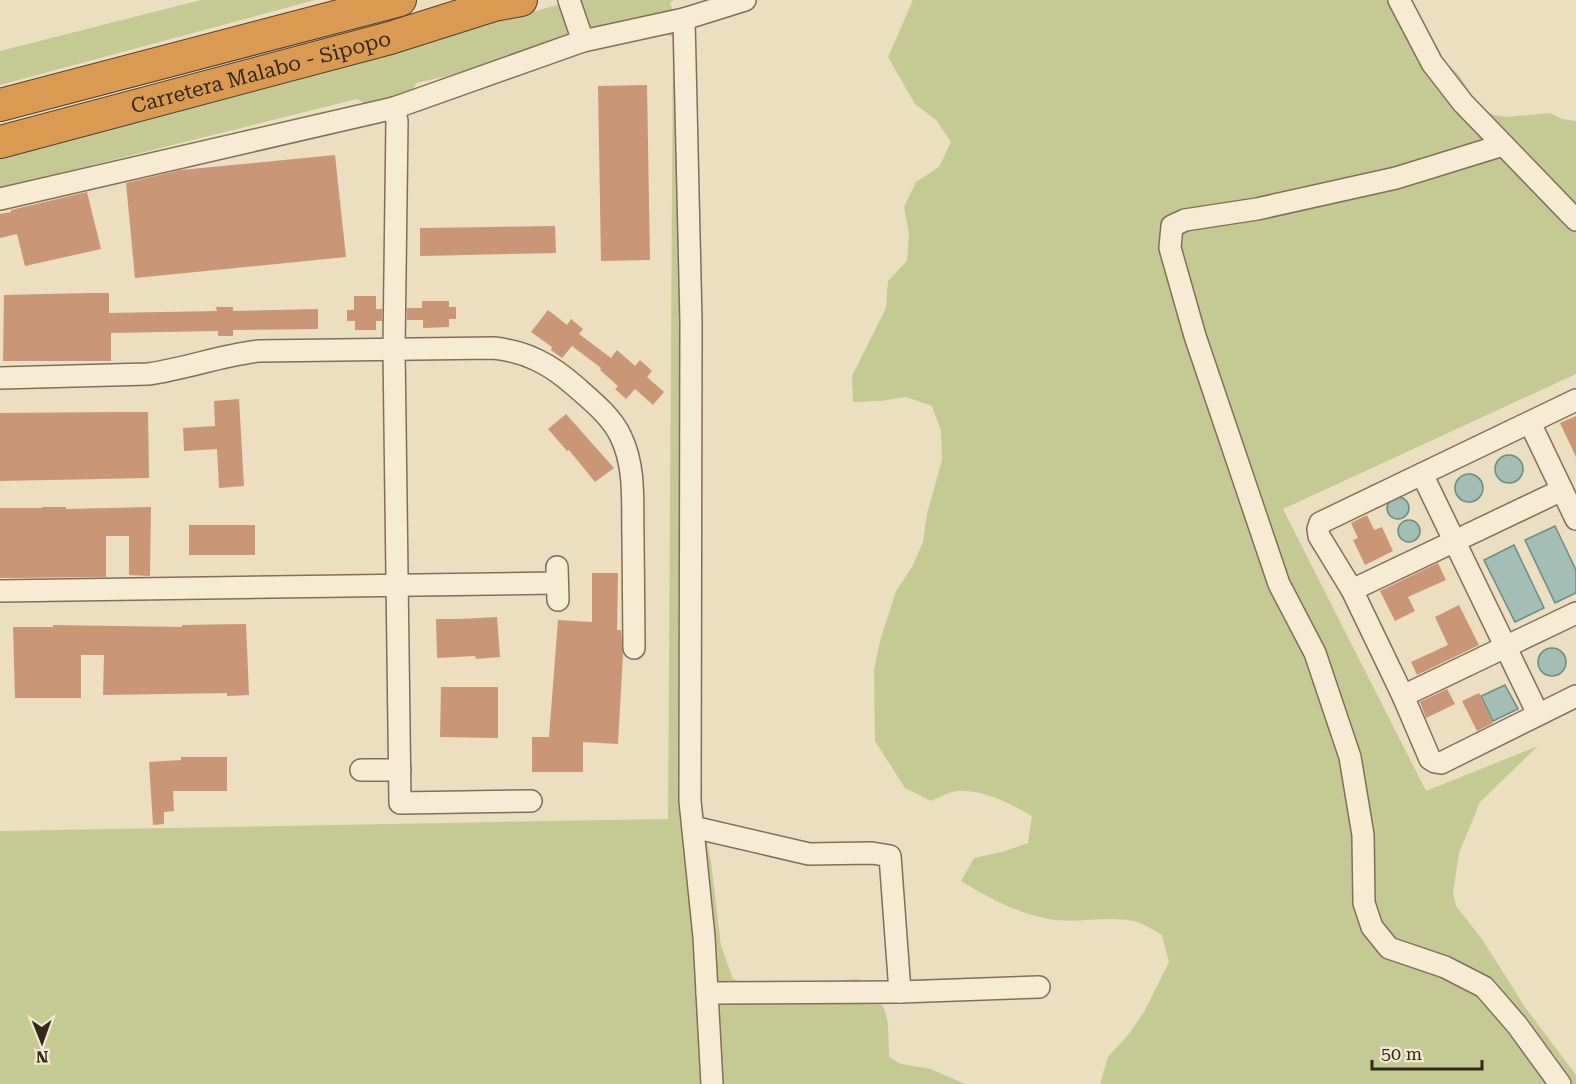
<svg xmlns="http://www.w3.org/2000/svg" width="1576" height="1084" font-family="'Roboto Serif',serif">
  <style>
    .green { fill: #c5ca94 }
    .water { fill: #a3beb5; stroke: #6a8c82; stroke-width: 1.5 }
    .building { fill: #c99677 }
    .lines { fill: none; stroke-linecap: round; stroke-linejoin: round }
    .minor-casing { stroke: #856e58; stroke-width: 24 }
    .highway-casing { stroke: #523d2d; stroke-width: 34 }
    .minor { stroke: #f7ebd3; stroke-width: 21 }
    .highway { stroke: #da9a52; stroke-width: 32 }
    .labels { text-anchor: middle; dominant-baseline: central; stroke-width: 4.5; stroke-linejoin: round; paint-order: stroke }
    .street-label { font-size: 21px; fill: #34271d; stroke: #f4e8cf }
  </style>
  <rect width="100%" height="100%" fill="#ecdec0"/>
  <g class="green">
    <polygon points="201,0 315,0 0,85 0,51"/>
    <polygon points="576,0 674,0 670,2 690,67 698,795 711,862 721,946 733,979 779,993 844,980 858,979 871,985 885,1011 888,1024 889,1057 901,1064 931,1069 965,1084 0,1084 0,831 668,819 673,37 653,30 416,83 397,121 357,99 0,188 0,156"/>
    <path d="M 913,0 L 1412,0 L 1412,7 L 1438,55 L 1458,74 L 1481,109 L 1494,115 L 1508,117 L 1550,113 L 1562,119 L 1576,121 L 1576,374 L 1283,509 L 1426,791 L 1538,746 L 1480,802 L 1459,853 L 1453,893 L 1456,906 L 1482,939 L 1525,1007 L 1576,1075 L 1576,1084 L 1100,1084 L 1108,1057 L 1128,1035 L 1144,1012 L 1169,962 L 1162,935 C 1155,931 1146,925 1138,922 C 1111,915 1082,923 1055,920 C 1022,916 989,898 961,881 L 974,858 L 1002,852 L 1028,843 L 1032,816 C 1011,804 977,786 952,792 C 945,794 938,798 931,801 L 905,788 L 875,741 L 874,670 L 880,641 L 896,591 L 912,567 L 923,542 L 927,514 L 942,460 L 941,431 L 932,406 L 906,397 L 881,401 L 853,402 L 852,376 L 886,308 L 888,281 L 907,261 L 909,234 L 904,207 L 916,182 L 939,167 L 951,142 L 936,120 L 915,104 L 888,57 Z"/>
  </g>
  <g class="water">
    <circle cx="1509" cy="469" r="14"/>
    <circle cx="1469" cy="488" r="14"/>
    <circle cx="1398" cy="508" r="11"/>
    <circle cx="1409" cy="531" r="11"/>
    <polygon points="1555,526 1576,570 1576,593 1555,603 1525,540"/>
    <polygon points="1514,545 1544,608 1515,622 1484,560"/>
    <circle cx="1552" cy="662" r="14"/>
    <polygon points="1505,685 1518,709 1493,721 1481,696"/>
  </g>
  <g class="building">
    <polygon points="647,85 650,260 601,261 598,86"/>
    <polygon points="335,155 346,257 135,278 126,183 181,170"/>
    <polygon points="87,192 101,249 25,266 17,234 0,238 0,214 11,212 11,210"/>
    <polygon points="555,226 556,253 420,256 420,228"/>
    <polygon points="88,293 109,293 109,313 217,311 216,307 233,307 233,311 318,309 318,329 233,330 233,336 218,336 218,331 111,333 111,361 3,361 4,295"/>
    <polygon points="354,296 376,296 376,309 382,309 382,321 376,321 376,330 355,330 355,321 347,321 347,310 354,310"/>
    <polygon points="422,301 449,301 449,307 456,307 456,319 449,319 449,327 423,328 423,320 407,320 407,308 422,308"/>
    <polygon points="548,310 567,325 571,319 583,329 579,334 611,358 617,350 635,366 640,360 652,371 647,377 664,392 653,405 635,389 626,399 615,389 618,386 600,370 601,368 572,346 562,358 551,350 552,347 531,332"/>
    <polygon points="239,399 244,486 219,488 217,449 184,451 183,428 215,426 214,401"/>
    <polygon points="121,412 148,412 149,478 0,481 0,413"/>
    <polygon points="566,414 614,468 595,482 569,450 567,451 548,429"/>
    <polygon points="1576,416 1576,457 1560,423"/>
    <polygon points="42,507 66,507 66,509 151,507 150,576 129,575 129,536 106,536 106,577 0,578 0,508 42,508"/>
    <polygon points="1367,515 1374,530 1382,527 1393,551 1365,565 1353,540 1358,538 1351,523"/>
    <rect x="189" y="525" width="66" height="30"/>
    <polygon points="1438,563 1446,580 1408,597 1415,611 1395,621 1380,591"/>
    <polygon points="592,573 618,573 617,630 621,630 623,654 618,744 583,742 583,772 532,772 532,737 549,737 558,620 592,622"/>
    <polygon points="1459,605 1479,645 1417,675 1411,662 1448,645 1435,617"/>
    <polygon points="497,617 500,657 476,659 475,656 437,658 436,619 460,619"/>
    <polygon points="246,624 249,695 227,696 227,693 103,695 104,655 81,655 81,698 15,698 13,627 53,627 53,625 182,627 182,625"/>
    <polygon points="441,687 498,687 498,738 440,737"/>
    <polygon points="1447,689 1455,704 1426,718 1420,702"/>
    <polygon points="1479,693 1493,723 1477,731 1462,701"/>
    <polygon points="181,757 227,757 227,791 173,791 174,811 164,812 164,824 153,825 149,762 181,760"/>
  </g>
  <g class="lines">
    <g class="minor-casing">
      <g id="minor">
        <polyline points="569,0 583,41"/>
        <polyline points="1399,0 1432,63 1463,103 1576,220"/>
        <polyline points="684,19 691,322 690,801 704,937 712,1084"/>
        <polyline points="394,108 397,121 394,349 400,803 531,801"/>
        <polyline points="1503,145 1396,178 1257,209 1185,220 1172,226 1170,248 1195,336 1279,584 1315,653 1350,757 1363,835 1364,903 1372,927 1389,948 1445,967 1484,987 1517,1025 1560,1084"/>
        <polyline points="0,199 394,108 583,41 684,19 745,0"/>
        <path d="M 0,378 L 148,374 C 186,369 221,355 259,351 L 494,348 C 527,352 550,364 575,386 C 592,401 612,417 621,437 C 636,468 632,504 633,537 C 633,574 634,611 634,648"/>
        <polyline points="1576,400 1320,523 1318,529 1319,536 1352,590 1403,696 1430,759 1435,762 1441,763 1576,696"/>
        <polyline points="1530,423 1576,519"/>
        <polyline points="1422,474 1538,714"/>
        <polyline points="557,567 558,600"/>
        <polyline points="1352,590 1562,490"/>
        <polyline points="0,591 557,583"/>
        <polyline points="1403,696 1576,613"/>
        <polyline points="361,770 400,770"/>
        <polyline points="693,827 809,854 872,853 890,856 900,992 1039,987"/>
        <polyline points="707,993 900,992"/>
      </g>
    </g>
    <g class="highway-casing">
      <g id="highway">
        <polyline points="0,105 400,0"/>
        <path id="s1" d="M 0,142 L 390,38 L 494,5 L 521,0"/>
      </g>
    </g>
    <use href="#minor" class="minor"/>
    <use href="#highway" class="highway"/>
  </g>
  <g class="labels">
    <g class="street-label">
      <text stroke="none"><textPath href="#s1" startOffset="270">Carretera Malabo - Sipopo</textPath></text>
    </g>
  </g>
  <g transform="translate(42 1042) rotate(179)" stroke="#f4e8cf" stroke-width="4.5" paint-order="stroke">
  <path d="M0-4.5L10 22L0 15L-10 22Z" fill="#34271d"/>
  <text y="-9" font-size="16" font-weight="bold" text-anchor="middle" fill="#34271d">N</text>
  </g>
  <path d="M1372 1060v9h110v-9" fill="none" stroke="#34271d" stroke-width="3"/>
  <text x="1381" y="1060" font-size="18" fill="#34271d" stroke="#f4e8cf" stroke-width="4.5" paint-order="stroke">50 m</text>
</svg>
